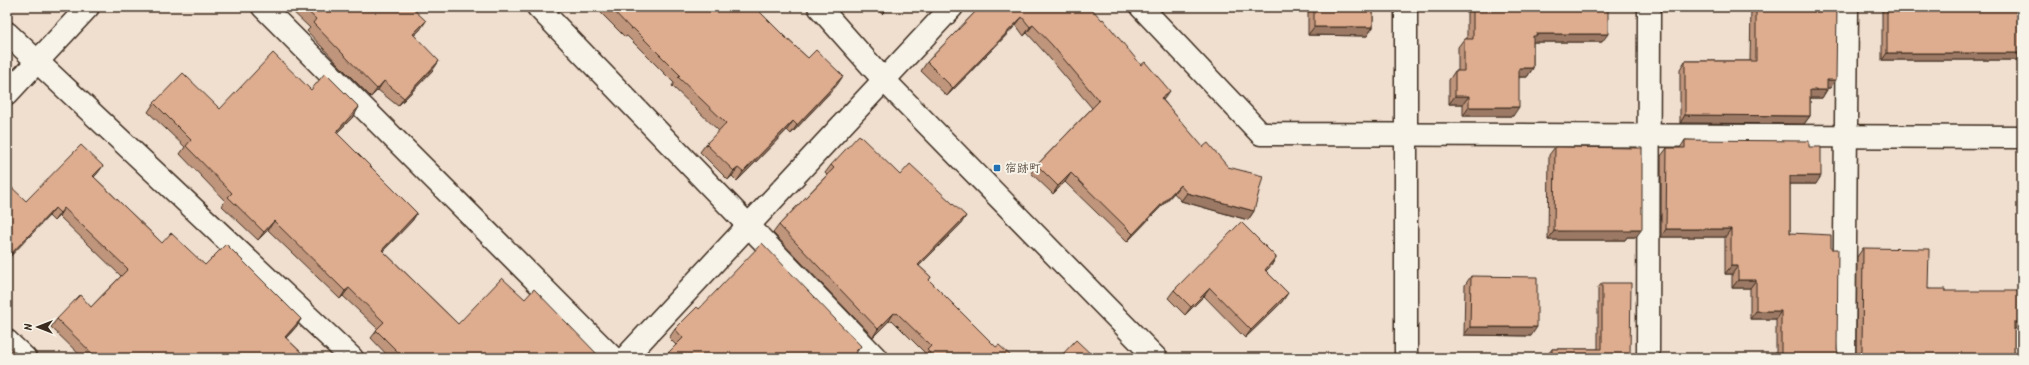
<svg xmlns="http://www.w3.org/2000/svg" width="2029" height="365" font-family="Kalam,'Klee One',sans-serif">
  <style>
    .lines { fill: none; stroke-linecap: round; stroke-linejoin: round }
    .street-casing { stroke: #3b2a1e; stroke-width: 25 }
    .secondary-casing { stroke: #3b2a1e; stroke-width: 25 }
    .street { stroke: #f7f3e8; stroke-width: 22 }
    .secondary { stroke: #f7f3e8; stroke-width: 22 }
    .wall { fill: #bf957c; stroke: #3b2a1e }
    .shaded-wall { fill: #9b7965; stroke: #3b2a1e }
    .building { fill: #dead90; stroke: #3b2a1e }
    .poi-dot { fill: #1f6fb2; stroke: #f7f3e8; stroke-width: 1.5 }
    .labels { text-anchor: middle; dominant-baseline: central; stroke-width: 4; stroke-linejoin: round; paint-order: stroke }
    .poi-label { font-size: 12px; fill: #3b2a1e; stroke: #f7f3e8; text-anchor: start }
  </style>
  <rect width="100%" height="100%" fill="#f0dece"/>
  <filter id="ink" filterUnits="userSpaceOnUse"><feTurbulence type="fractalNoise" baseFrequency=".025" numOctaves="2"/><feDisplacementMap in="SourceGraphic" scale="8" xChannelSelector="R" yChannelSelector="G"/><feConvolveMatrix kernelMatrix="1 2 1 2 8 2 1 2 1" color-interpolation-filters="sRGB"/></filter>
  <g filter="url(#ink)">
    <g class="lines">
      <g class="street-casing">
        <g id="street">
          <polyline points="263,7 613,358"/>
          <polyline points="538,7 876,358"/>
          <polyline points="1141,7 1261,134 2022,137"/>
          <polyline points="7,33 352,358"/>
          <polyline points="7,94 88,7"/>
          <polyline points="7,341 25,358"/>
          <polyline points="625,358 952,7"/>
          <polyline points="1648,358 1649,7"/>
          <polyline points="1844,358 1847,7"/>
        </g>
      </g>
      <g class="secondary-casing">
        <g id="secondary">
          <polyline points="819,7 883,79 1156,358"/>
          <polyline points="1406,7 1406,358"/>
        </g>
      </g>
      <use href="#street" class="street"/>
      <use href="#secondary" class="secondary"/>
    </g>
    <g class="wall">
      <polygon points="288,7 411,7 420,30 414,35 433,70 398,106 378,90 371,97 337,63 307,31 310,28"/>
      <polygon points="595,7 755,7 785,37 837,85 791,134 787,130 737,181 732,176 728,180 700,152 706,144 719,131 672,86 674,83 627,36 625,37"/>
      <polygon points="874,7 889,7 882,14"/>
      <polygon points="980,7 1090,7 1164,99 1163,100 1254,211 1248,220 1181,201 1174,193 1127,242 1065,182 1053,194 1031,173 1037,165 1092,108 1046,54 1027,33 1024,36 1016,25 947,96 921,71 927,62"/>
      <polygon points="1308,7 1373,7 1373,27 1367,36 1308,35"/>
      <polygon points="1467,7 1608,7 1602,42 1533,42 1533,68 1527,77 1519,77 1513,116 1463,116 1463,104 1449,104 1449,80 1455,71 1458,71 1458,47 1464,39 1467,39"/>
      <polygon points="1751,7 1837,7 1830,88 1827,88 1822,98 1810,98 1810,116 1804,124 1680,123 1680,69 1685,61 1750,61"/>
      <rect x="1882" y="7" width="140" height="53"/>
      <polygon points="311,90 354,116 337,133 417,213 412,221 383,251 458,324 525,299 598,355 595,358 390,358 371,338 378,329 343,296 340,299 268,230 258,240 222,206 225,201 180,154 185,147 148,112 154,103 220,109"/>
      <polygon points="1685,140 1809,147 1816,184 1790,184 1790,233 1831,249 1837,350 1839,356 1842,358 1776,358 1776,319 1750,319 1750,288 1732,288 1732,274 1725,274 1725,237 1661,237 1661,156 1667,148 1680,148"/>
      <polygon points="1555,147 1636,237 1627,237 1625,240 1548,240 1549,155"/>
      <polygon points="831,165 900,175 961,224 919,266 931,277 929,280 996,347 1013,358 922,358 925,353 892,320 890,322 889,321 873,337 773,233 779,225 827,175 825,173"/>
      <polygon points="97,174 94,177 162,243 205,265 301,319 296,327 286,338 307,358 83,358 51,327 57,319 91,307 121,276 59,216 54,221 49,216 26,201"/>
      <polygon points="1863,248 1928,289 1945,291 2020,322 2014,330 2014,358 1856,358 1857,257"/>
      <polygon points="1276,257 1271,266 1266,271 1282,302 1245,338 1204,296 1185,315 1168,298 1174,290"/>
      <polygon points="1471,276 1531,336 1464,335 1465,285"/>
      <polygon points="1602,283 1630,354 1637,358 1549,358 1549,353 1552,349 1598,349 1598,288"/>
      <polygon points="675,329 861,346 856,353 676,345 669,338"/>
    </g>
    <g class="shaded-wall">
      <polygon points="888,7 889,7 882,14"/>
      <polygon points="1022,17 1016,25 947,96 953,88"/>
      <polygon points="426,21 420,30 406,43 413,34"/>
      <polygon points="1033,25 1027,33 1024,36 1030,27"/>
      <polygon points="1314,27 1373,27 1367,36 1308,35"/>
      <polygon points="1536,34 1608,34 1602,42 1532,42 1533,36"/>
      <polygon points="1887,53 2022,53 2022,60 1882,60"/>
      <polygon points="439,61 433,70 398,106 404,98"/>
      <polygon points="1519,68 1533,68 1527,77 1513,77"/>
      <polygon points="843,76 837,85 791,134 797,125"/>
      <polygon points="1827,80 1836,80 1830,88 1822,88"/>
      <polygon points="384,81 378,90 371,97 377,89"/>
      <polygon points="1810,90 1827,90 1822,98 1805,98"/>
      <polygon points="1170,91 1164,99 1155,107 1161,98"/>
      <polygon points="1455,96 1469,96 1463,104 1449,104"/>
      <polygon points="359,107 354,116 330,140 336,132"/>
      <polygon points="1469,107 1519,107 1513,116 1463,116"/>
      <polygon points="1685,115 1810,116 1804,124 1680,123"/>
      <polygon points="793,121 787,130 737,181 743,172"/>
      <polygon points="103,166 97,174 87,184 93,176"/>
      <polygon points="738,168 732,176 728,180 734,171"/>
      <polygon points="1071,173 1065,182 1053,194 1058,186"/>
      <polygon points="1790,176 1821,176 1816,184 1785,184"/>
      <polygon points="1180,185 1174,193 1127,242 1133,234"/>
      <polygon points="1187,193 1254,211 1248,220 1181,201"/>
      <polygon points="55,208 49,216 7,260 7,258"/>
      <polygon points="64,208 59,216 54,221 60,213"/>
      <polygon points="417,213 412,221 376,258 382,250"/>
      <polygon points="966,216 961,224 913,272 918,265"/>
      <polygon points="274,221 268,230 258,240 264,232"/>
      <polygon points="1631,229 1642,229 1636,237 1627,237 1625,240 1548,240 1554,231"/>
      <polygon points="1666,229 1731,229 1725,237 1661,237"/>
      <polygon points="1276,257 1271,266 1259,278 1265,270"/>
      <polygon points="1731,266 1738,266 1732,274 1725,274"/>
      <polygon points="1738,280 1756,280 1750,288 1732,288"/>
      <polygon points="349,288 343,296 340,299 345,291"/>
      <polygon points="1210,288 1204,296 1185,315 1191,307"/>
      <polygon points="1288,293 1282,302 1245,338 1251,330"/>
      <polygon points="1756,311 1781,311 1776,319 1750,319"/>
      <polygon points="894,313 889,321 873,337 878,329"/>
      <polygon points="301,319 296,327 279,345 285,337"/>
      <polygon points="2014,322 2020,322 2014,331"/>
      <polygon points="1470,327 1537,327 1531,336 1464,335"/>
    </g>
    <g class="building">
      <polygon points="303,7 411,7 426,21 413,34 439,61 404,98 384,81 377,89 343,54 313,23 316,19"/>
      <polygon points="610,7 755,7 785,37 808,58 816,50 843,76 797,125 793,121 743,172 738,168 734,171 706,144 726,123 678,77 680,75 633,28 631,29"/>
      <polygon points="980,7 1090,7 1102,20 1103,19 1141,65 1145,62 1170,91 1161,98 1203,147 1208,143 1228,167 1263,176 1254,211 1187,193 1180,185 1133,234 1071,173 1058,186 1037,165 1099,101 1052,45 1033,25 1030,27 1022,17 953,88 927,62"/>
      <rect x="1314" y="7" width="59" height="20"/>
      <polygon points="1473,7 1608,7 1608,34 1536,34 1536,36 1533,36 1533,68 1519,68 1519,107 1469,107 1469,96 1455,96 1455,71 1464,71 1464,39 1473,39"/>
      <polygon points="1756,7 1837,7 1836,80 1827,80 1827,90 1810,90 1810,116 1685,115 1685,61 1756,61"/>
      <rect x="1887" y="7" width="135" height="46"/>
      <polygon points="273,53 311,90 325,73 359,107 336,132 417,213 382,250 458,324 502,278 525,299 534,289 598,355 595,358 404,358 376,330 384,322 349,288 345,291 274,221 264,232 228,197 232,193 186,146 191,140 154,103 183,73 220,109"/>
      <polygon points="859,135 900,175 910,164 966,216 918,265 931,277 929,280 996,347 999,345 1013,358 935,358 927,350 931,346 897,313 896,314 894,313 878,329 779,225 834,168 831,165"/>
      <polygon points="1685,140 1809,141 1809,147 1821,147 1821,176 1790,176 1790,233 1831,235 1831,249 1838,249 1837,350 1839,356 1842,358 1781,358 1781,311 1756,311 1756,280 1738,280 1738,266 1731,266 1731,229 1666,229 1667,148 1685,148"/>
      <polygon points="81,145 103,166 93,176 162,243 171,233 205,265 226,244 301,319 285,337 307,358 97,358 57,319 80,295 91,307 128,269 64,208 60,213 55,208 7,258 7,183 26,201"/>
      <polygon points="1555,147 1642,148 1642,229 1631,229 1631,231 1554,231"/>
      <polygon points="1241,222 1276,257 1265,270 1288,293 1251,330 1210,288 1191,307 1174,290"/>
      <polygon points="762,243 861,346 855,352 861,358 663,358 683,338 675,329 697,307 699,309"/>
      <polygon points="1863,248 1929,249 1928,289 1945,289 1945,291 2020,291 2020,322 2014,322 2014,358 1857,358 1860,356 1862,350"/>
      <polygon points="1471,276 1537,277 1537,327 1470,327"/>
      <polygon points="1602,283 1631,283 1630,354 1637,354 1637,358 1552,358 1552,349 1602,349"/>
      <polygon points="1076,340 1095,358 1059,358"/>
      <polygon points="7,345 21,358 7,358"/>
      <polygon points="1345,352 1351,358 1339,358"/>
      <polygon points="1330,353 1335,358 1325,358"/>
      <polygon points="343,355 346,358 340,358"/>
    </g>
  </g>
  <rect class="poi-dot" x="993" y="164" width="8" height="8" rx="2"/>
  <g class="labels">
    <g class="poi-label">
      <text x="1005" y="168">宿跡町</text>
    </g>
  </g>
  <rect width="2029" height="365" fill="none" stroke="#f7f3e8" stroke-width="24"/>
  <rect x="12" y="12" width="2005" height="341" fill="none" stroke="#3b2a1e" stroke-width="1.5" filter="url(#ink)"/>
  <g transform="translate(38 327) rotate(270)" stroke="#f7f3e8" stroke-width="3" paint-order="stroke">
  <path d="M0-3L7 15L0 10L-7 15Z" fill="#3b2a1e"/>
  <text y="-6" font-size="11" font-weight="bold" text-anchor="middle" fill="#3b2a1e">N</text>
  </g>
</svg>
